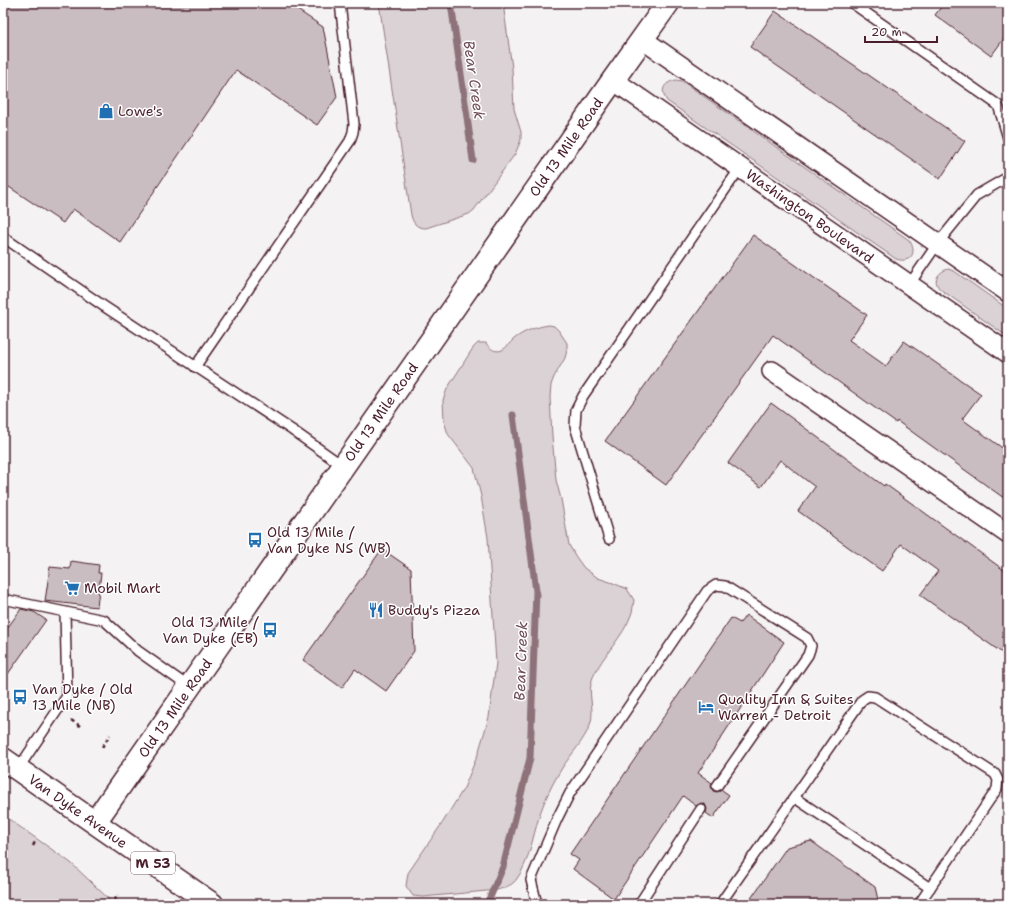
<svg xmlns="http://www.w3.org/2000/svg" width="1011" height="907" font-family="'Shantell Sans',sans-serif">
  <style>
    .green { fill: #dbd2d5; stroke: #927880 }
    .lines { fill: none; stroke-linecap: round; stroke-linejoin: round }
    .stream { stroke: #8d727a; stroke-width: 7 }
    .building { fill: #cabdc1; stroke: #4a1f2b }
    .service-casing { stroke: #4a1f2b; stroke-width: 12 }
    .minor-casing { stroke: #4a1f2b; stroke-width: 22 }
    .tertiary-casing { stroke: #4a1f2b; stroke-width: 25 }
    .primary-casing { stroke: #4a1f2b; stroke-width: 25 }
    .path { stroke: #4a1f2b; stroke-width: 2.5; stroke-dasharray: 4 3; stroke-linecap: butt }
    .service { stroke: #fff; stroke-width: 9 }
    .minor { stroke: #fff; stroke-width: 19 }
    .tertiary { stroke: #fff; stroke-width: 22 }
    .primary { stroke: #fff; stroke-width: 22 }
    .labels { text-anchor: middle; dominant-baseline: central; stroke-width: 3; stroke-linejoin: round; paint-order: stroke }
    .shield { fill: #fff; stroke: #80626b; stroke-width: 1 }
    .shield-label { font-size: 13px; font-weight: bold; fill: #4a1f2b }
    .poi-label { font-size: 14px; fill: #4a1f2b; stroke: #fff; text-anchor: start }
    .street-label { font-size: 14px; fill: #4a1f2b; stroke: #fff }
    .water-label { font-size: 15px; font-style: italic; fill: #714f59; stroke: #fff }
  </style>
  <rect width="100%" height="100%" fill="#f4f2f2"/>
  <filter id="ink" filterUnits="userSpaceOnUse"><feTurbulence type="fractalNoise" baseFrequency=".025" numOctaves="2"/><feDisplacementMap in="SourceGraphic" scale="8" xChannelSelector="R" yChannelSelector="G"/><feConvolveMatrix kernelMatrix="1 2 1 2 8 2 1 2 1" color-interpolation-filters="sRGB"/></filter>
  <g filter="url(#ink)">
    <g class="green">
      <path d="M 379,3 L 503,3 L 512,68 L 514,109 L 521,132 L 521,140 L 515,154 L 474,210 L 469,214 L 426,228 C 417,228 413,224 411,215 Z"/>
      <path d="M 676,80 L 682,81 L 909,240 C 918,252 911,264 896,259 L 667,101 C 660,90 663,83 676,80 Z"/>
      <path d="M 948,269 L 954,271 L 1008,309 L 1008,337 L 940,289 C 932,281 938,272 948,269 Z"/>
      <path d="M 549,325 L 554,326 L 559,331 L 567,343 L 567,350 L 565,358 L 554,377 L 551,385 L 550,397 L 552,436 L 556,480 L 561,499 L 569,545 L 576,557 L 584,568 L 598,578 L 613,583 L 627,589 L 634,600 C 633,605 633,611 631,615 C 624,636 602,656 593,677 C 586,692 596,710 590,725 C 584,741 571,754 562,768 C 555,779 549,791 544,803 C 534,826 531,861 516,880 C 511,886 504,888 497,890 L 423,897 L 413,896 L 406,886 L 408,873 L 443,822 L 464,788 L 478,754 L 489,717 L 496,663 L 488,538 L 481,496 L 474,468 L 448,434 L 444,421 L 443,400 L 447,389 L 473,348 L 478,343 L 486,343 C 489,348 495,353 502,350 C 507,348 509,343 514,339 C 524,331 536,327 549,325 Z"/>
      <polygon points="3,815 71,863 114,904 3,904"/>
    </g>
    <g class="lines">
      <g class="stream">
        <polyline points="451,3 473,160"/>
        <polyline points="487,904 503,867 530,758 536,591 513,415"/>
      </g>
    </g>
    <g class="building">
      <polygon points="3,3 287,3 323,27 337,97 317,125 236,70 120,242 73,209 63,223 3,183"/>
      <polygon points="944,3 1008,3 1008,33 991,56 935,15"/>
      <polygon points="775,11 965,141 940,179 750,47"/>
      <polygon points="753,235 867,315 849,340 886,366 904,341 981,394 962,419 1008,452 1008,501 897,421 896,423 773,335 666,485 605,441"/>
      <polygon points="771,403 884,486 885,484 1008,573 1008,657 920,595 938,571 901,544 882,571 798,511 815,487 780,460 761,487 728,463"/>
      <polygon points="382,549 411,569 414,651 386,691 355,669 342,688 303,660"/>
      <polygon points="71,561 99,565 98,573 101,573 97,607 45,601 50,567 70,569"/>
      <polygon points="21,609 34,612 46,620 3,681 3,634"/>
      <polygon points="746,615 784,642 698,773 712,783 711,786 713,791 717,792 722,790 729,795 713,818 706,813 707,809 705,804 701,803 696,806 683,796 614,899 573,869 579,860 570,854 731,618 740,623"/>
      <polygon points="811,841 875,887 879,904 747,904 787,847"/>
    </g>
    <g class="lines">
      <g class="service-casing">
        <g id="service">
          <polyline points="852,3 998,105 1008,138"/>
          <polyline points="3,237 105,307 292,430 343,466"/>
          <polyline points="909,285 938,243 977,195 1008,177"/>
          <polyline points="195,367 350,141 353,132 354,124 340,3"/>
          <polyline points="609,539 575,426 576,410 583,396 740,168"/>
          <polyline points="3,599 104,620 138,651 189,687"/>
          <polyline points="18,769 67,696 65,612"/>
          <polyline points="795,798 930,888"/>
          <polyline points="537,904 531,880 557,819 570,793 707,591 716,585 725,586 807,638 811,646 808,655 717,786"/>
          <polyline points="639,904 701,809"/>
          <polyline points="720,904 862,700 868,696 875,697 995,774 998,780 997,789 919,904"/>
        </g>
      </g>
      <g class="minor-casing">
        <g id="minor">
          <polyline points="642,39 1008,292"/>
          <polyline points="613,80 1008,353"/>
          <polyline points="772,371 1008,534"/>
        </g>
      </g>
      <g class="tertiary-casing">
        <polyline id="tertiary" points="95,822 613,80 668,3"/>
      </g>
      <g class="primary-casing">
        <polyline id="primary" points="3,759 212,904"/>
      </g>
      <g class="path">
        <polyline points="71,720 80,726"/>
        <polyline points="102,747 110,735"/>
        <polyline points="33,846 35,842"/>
        <polyline points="114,901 118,895"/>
      </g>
      <use href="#service" class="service"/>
      <use href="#minor" class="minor"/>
      <use href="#tertiary" class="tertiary"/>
      <use href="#primary" class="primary"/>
    </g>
  </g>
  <defs>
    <g id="shop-bare" transform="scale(1.2)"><path d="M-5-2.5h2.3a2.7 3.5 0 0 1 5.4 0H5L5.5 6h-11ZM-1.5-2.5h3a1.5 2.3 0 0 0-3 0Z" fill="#1f6fb2" stroke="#fff" stroke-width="2.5" paint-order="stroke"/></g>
    <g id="bus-bare" transform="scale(1.2)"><path d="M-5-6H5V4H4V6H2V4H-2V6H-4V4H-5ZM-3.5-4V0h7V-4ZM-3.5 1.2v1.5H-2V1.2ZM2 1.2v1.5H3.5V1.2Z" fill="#1f6fb2" stroke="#fff" stroke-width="2.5" paint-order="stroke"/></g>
    <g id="supermarket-bare" transform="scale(1.2)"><path d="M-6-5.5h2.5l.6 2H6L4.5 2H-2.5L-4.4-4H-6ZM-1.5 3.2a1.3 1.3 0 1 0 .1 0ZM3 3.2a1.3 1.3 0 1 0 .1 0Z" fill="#1f6fb2" stroke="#fff" stroke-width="2.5" paint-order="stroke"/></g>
    <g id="restaurant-bare" transform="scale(1.2)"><path d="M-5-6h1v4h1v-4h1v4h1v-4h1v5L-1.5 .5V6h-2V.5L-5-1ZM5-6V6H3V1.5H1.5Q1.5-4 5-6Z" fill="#1f6fb2" stroke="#fff" stroke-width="2.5" paint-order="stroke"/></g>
    <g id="hotel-bare" transform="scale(1.2)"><path d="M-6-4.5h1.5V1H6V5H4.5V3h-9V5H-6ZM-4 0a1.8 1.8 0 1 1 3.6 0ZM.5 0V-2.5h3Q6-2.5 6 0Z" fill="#1f6fb2" stroke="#fff" stroke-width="2.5" paint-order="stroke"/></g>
  </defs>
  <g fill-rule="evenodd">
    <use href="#shop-bare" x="106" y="111"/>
    <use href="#bus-bare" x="255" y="540"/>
    <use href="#supermarket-bare" x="72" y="588"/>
    <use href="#restaurant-bare" x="376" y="610"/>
    <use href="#bus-bare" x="270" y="630"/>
    <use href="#bus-bare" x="20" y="697"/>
    <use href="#hotel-bare" x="706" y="707"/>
  </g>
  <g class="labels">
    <rect class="shield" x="131" y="852" width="44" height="22" rx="3"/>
    <g class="shield-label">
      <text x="153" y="863">M 53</text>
    </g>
    <g class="poi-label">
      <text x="118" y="111">Lowe's</text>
      <text x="267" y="532">Old 13 Mile /<tspan x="267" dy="16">Van Dyke NS (WB)</tspan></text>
      <text x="84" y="588">Mobil Mart</text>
      <text x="388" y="610">Buddy's Pizza</text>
      <text x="258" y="622" text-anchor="end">Old 13 Mile /<tspan x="258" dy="16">Van Dyke (EB)</tspan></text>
      <text x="32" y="689">Van Dyke / Old<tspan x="32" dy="16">13 Mile (NB)</tspan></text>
      <text x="718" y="699">Quality Inn &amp; Suites<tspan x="718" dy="16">Warren - Detroit</tspan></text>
    </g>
    <g class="street-label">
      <text transform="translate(566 147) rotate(-55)">Old 13 Mile Road</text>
      <text transform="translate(810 216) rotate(35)">Washington Boulevard</text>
      <text transform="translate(381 412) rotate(-55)">Old 13 Mile Road</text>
      <text transform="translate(175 708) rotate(-55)">Old 13 Mile Road</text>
      <text transform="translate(78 811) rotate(35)">Van Dyke Avenue</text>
    </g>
    <g class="water-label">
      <text transform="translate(474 80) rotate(82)">Bear Creek</text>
      <text transform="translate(521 661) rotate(-88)">Bear Creek</text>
    </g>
  </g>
  <rect width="1011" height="907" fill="none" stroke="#fff" stroke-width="16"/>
  <rect x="8" y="8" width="995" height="891" fill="none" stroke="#4a1f2b" stroke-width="1.5" filter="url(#ink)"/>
  <path d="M865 36v6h72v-6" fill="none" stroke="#4a1f2b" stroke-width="2"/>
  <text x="871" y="36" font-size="12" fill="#4a1f2b" stroke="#ffffff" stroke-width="3" paint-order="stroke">20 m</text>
</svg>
